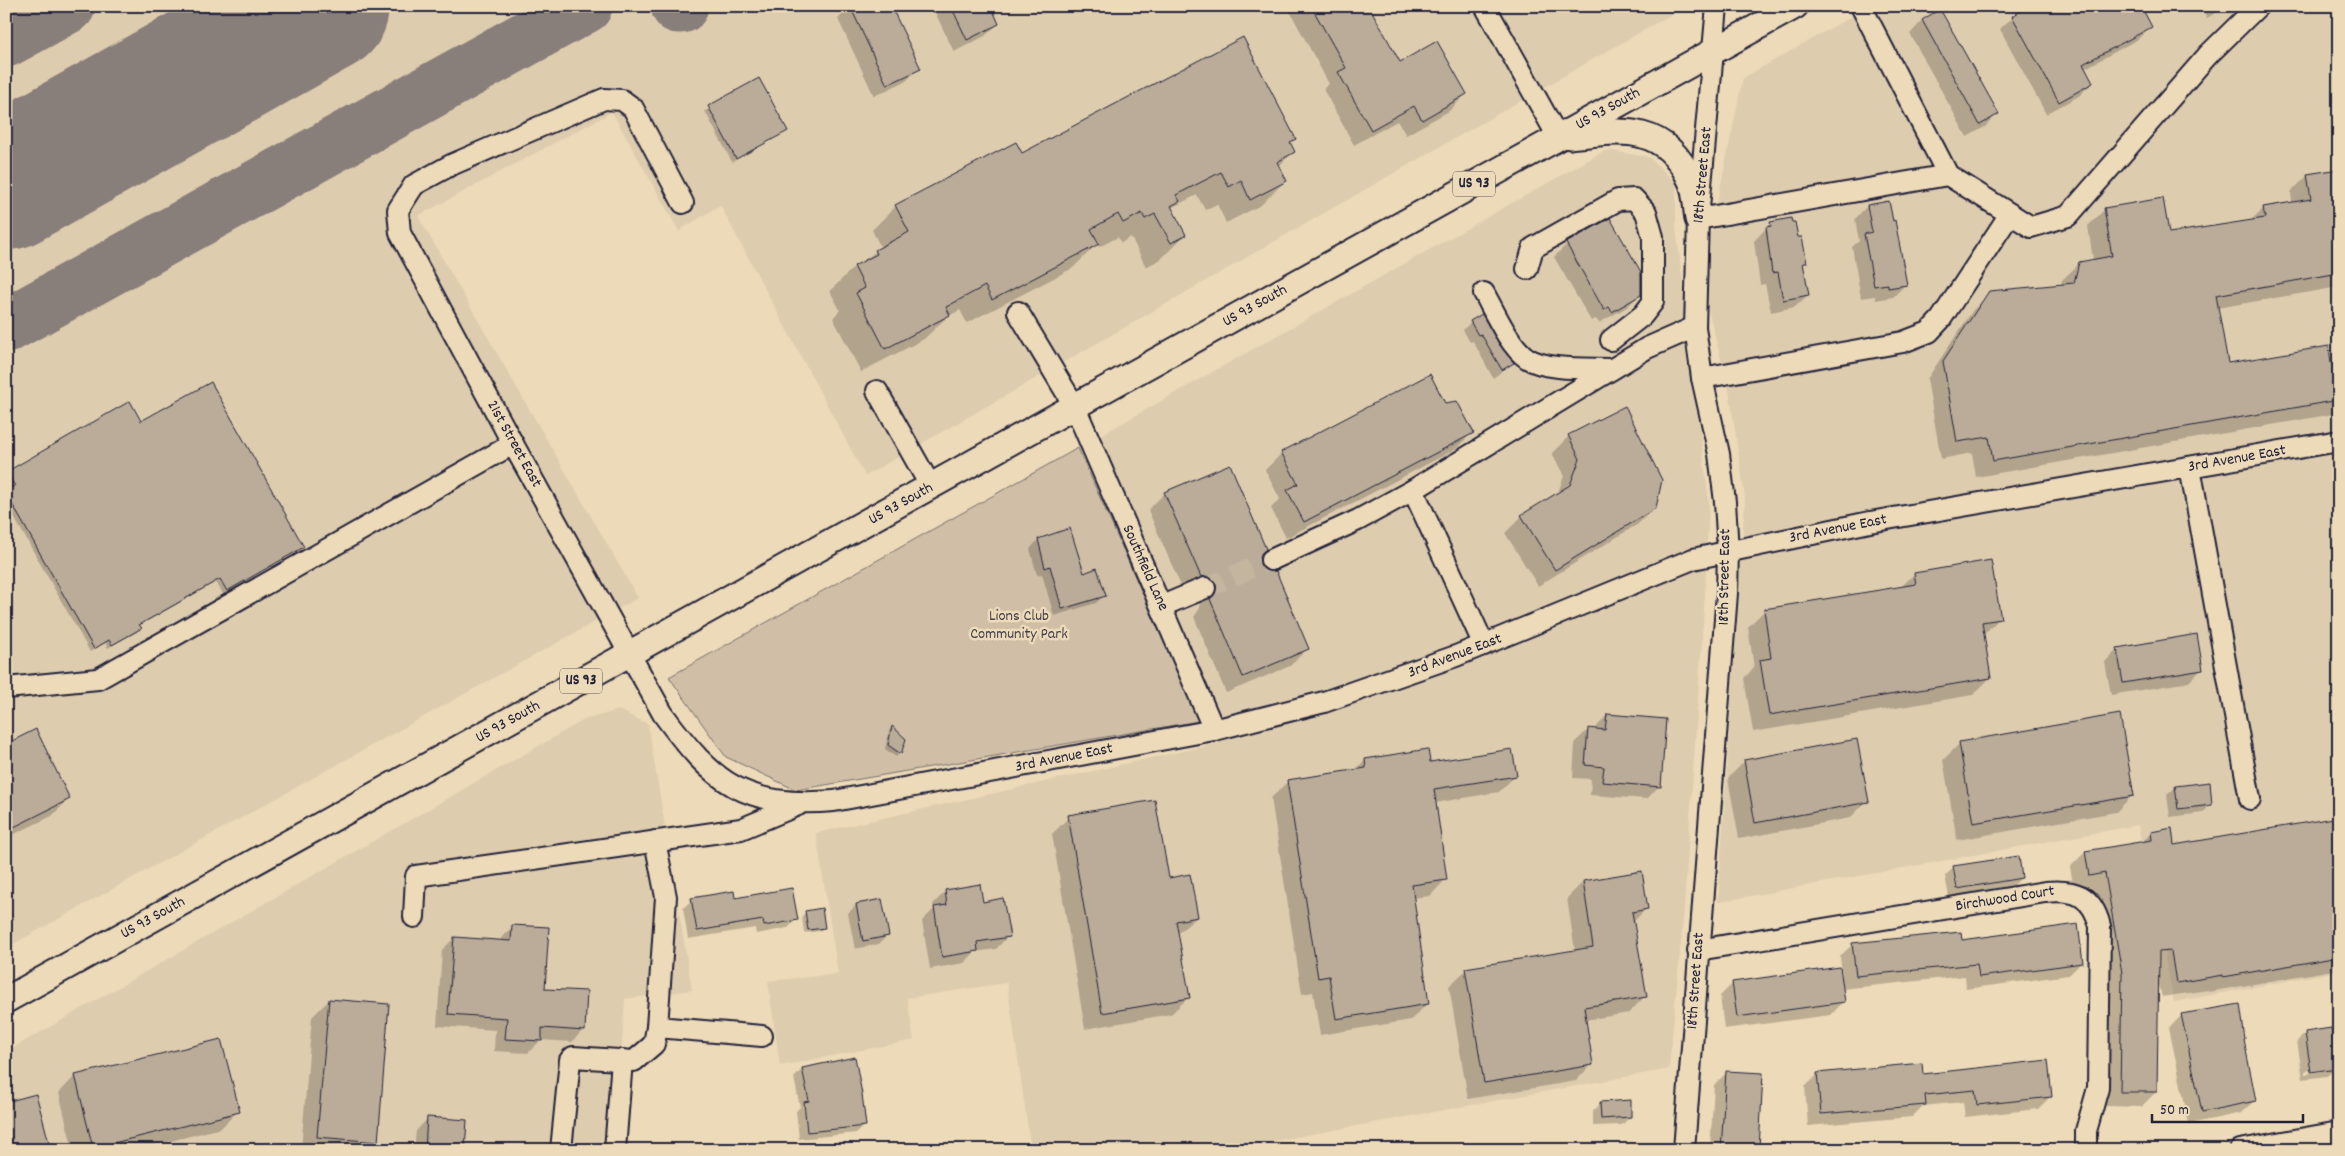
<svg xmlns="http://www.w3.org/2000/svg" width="2345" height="1156" font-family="Dekko,sans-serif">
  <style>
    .built { fill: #deccaf }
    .green { fill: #d0bfa6; stroke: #797070 }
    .shadow { fill: #0003; fill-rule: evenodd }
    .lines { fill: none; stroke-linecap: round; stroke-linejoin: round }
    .taxiway { stroke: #887e7a; stroke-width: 55 }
    .runway { stroke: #887e7a; stroke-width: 136 }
    .building { fill: #baac99; stroke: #22223b }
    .minor-tunnel { stroke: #c4b59f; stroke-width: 20; stroke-dasharray: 20 10; stroke-linecap: butt }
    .minor-casing { stroke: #22223b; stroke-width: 24 }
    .major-casing { stroke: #22223b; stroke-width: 29 }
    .minor { stroke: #eddab8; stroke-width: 20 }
    .major { stroke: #eddab8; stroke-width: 25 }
    .labels { text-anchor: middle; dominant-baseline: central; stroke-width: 5; stroke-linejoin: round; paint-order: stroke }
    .shield { fill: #eddab8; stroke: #5f5960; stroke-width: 1 }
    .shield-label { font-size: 15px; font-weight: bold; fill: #22223b }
    .street-label { font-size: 16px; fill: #22223b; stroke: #eddab8 }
    .park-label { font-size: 16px; fill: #454150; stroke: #eddab8 }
  </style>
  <rect width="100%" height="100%" fill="#eddab8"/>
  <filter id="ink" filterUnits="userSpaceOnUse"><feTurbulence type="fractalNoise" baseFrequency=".02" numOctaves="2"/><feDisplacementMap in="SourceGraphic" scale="10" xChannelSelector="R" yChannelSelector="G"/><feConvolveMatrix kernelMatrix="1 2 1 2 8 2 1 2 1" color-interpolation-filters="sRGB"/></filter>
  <g filter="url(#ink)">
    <g class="built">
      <polygon points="6,6 1686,6 865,476 720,205 679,231 612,112 418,216 638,598 6,948"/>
      <polygon points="1870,6 2339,6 2339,971 2174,1002 2138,825 1718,902 1745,498 1729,390 1707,305 1710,237 1743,78"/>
      <polygon points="1606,150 1649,157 1676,183 1676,227 1709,503 1705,593 1684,909 1669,1069 1274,1141 1275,1150 1031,1150 1007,983 907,998 914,1040 780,1066 768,981 838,974 816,833 1214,744 1199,721 1078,448"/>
      <polygon points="619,710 648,724 692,990 625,999 615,1150 6,1150 6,1052 584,720"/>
    </g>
    <polygon class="green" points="1078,448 1199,721 796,790 726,757 669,677"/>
    <g class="shadow">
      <polygon points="851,6 919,68 906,81 874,96 838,19"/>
      <polygon points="932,6 990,6 998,24 985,36 954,52"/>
      <polygon points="1287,6 1367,6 1400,64 1466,94 1449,111 1406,135 1397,121 1354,145 1323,89 1329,84"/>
      <polygon points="2201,6 2227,6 2207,18"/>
      <polygon points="1939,11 1997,114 1985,127 1967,137 1910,34 1922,21"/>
      <polygon points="2013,17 2150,27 2138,39 2084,69 2092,83 2079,96 2046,114 2000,29"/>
      <polygon points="759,80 786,130 732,162 705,111"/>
      <polygon points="1294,139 1289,144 1293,152 1278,167 1285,181 1261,205 1226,223 1217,204 1205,210 1197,195 1171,208 1185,235 1161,259 1146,267 1131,237 1121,243 1118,237 1099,247 1097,244 1073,268 967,323 960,310 947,317 924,339 861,372 833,318 840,310 830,291 854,267 881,248 872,230 896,206 1022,154"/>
      <polygon points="2339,170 2339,287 2217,308 2227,365 2339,362 2339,413 1976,477 1972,453 1941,459 1927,379 1973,310 1990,293 2061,285 2062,280 2080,263 2093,260 2088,226 2105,209 2168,234 2250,221 2264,208 2292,203 2291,192 2308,175"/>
      <polygon points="1867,206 1906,284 1893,297 1876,300 1875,296 1861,298 1852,247 1859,241 1855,219"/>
      <polygon points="1771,223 1797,239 1806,262 1803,266 1808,295 1795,307 1771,312 1765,284 1760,285 1754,241"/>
      <polygon points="1567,244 1640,294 1627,307 1599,323 1596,319 1591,321 1554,257"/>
      <polygon points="1471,322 1498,345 1513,363 1493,378 1473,341 1470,342 1463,330"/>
      <polygon points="1445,405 1472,433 1456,449 1286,538 1271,508 1280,499 1265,470 1282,453"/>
      <polygon points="141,423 303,547 223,594 216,582 139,626 140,628 137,632 108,648 105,643 90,652 6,503 6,492 11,489 6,481 6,473"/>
      <polygon points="1569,436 1655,507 1638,524 1538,586 1505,533 1522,516 1557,495 1564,476 1552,453"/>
      <polygon points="1165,493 1260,554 1259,565 1307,649 1290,666 1226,693 1194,617 1200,608 1199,600 1184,593 1148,510"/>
      <polygon points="1070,529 1083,575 1105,595 1096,603 1054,616 1042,574 1037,575 1030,549 1038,540"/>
      <polygon points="1914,574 2000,618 1983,635 1990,678 1973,695 1753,732 1744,678 1754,668 1748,627 1765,610 1900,588"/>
      <polygon points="2118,649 2202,669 2189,682 2111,695 2105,662"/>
      <polygon points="1607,715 1659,786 1647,799 1590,795 1591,779 1573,778 1575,742 1588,730 1594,730"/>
      <polygon points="892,727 904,739 900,753 896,757 885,749 889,731"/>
      <polygon points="1960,743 2133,795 2116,812 1957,840 1943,760"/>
      <polygon points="6,746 69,799 52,816 6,838"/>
      <polygon points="1365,760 1429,763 1515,776 1499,792 1435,803 1446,879 1430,896 1412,898 1427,1004 1411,1020 1320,1035 1313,992 1302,994 1271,798 1287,782 1354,771"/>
      <polygon points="1745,761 1867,801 1850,818 1739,839 1728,778"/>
      <polygon points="2176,787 2211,804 2203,813 2170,817 2167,795"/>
      <polygon points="1069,817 1168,879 1197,917 1177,934 1188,998 1171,1014 1085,1029 1052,834"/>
      <polygon points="2339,818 2339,969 2208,992 2208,990 2162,997 2158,981 2156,1092 2141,1107 2105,1106 2107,989 2091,887 2074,890 2070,867 2085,852 2141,843 2151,833 2173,846"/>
      <polygon points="1953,868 2021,878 2013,886 1949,897 1945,876"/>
      <polygon points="1583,882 1646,909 1633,922 1645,996 1629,1013 1585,1020 1592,1064 1576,1081 1468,1099 1449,986 1466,970 1575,951 1567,898"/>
      <polygon points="946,891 982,903 1008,936 996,949 975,952 964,963 930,969 922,921 934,909 933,904"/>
      <polygon points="734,899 796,920 788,928 756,934 755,928 688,939 683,908 692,900"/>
      <polygon points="856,905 887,936 879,944 855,949 848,913"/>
      <polygon points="806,912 824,927 820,931 804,933 802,916"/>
      <polygon points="513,926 544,990 583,1030 572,1042 541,1040 528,1053 494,1051 495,1030 437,1026 442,950 454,938 501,941 501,938"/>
      <polygon points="1960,941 2082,962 2069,975 1966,989 1965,976 1842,989 1843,1002 1831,1015 1724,1029 1720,996 1733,983 1842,977 1840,956 1853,944"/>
      <polygon points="329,1000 376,1142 368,1150 301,1150 312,1017"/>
      <polygon points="2182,1015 2243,1041 2254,1101 2242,1113 2189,1124 2169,1028"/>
      <path d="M 2306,1033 L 2335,1067 L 2327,1076 L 2303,1079 L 2297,1041 ZM 2328,1068 L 2328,1070 L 2305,1074 L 2305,1071 Z"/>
      <polygon points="854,1058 865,1125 856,1133 799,1139 796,1111 800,1107 794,1078 802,1069"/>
      <polygon points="1726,1073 1757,1150 1710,1150 1714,1085"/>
      <polygon points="1818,1074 1922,1075 2050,1097 2038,1109 1965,1117 1963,1102 1923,1106 1912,1117 1808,1126 1805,1087"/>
      <polygon points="75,1076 238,1111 221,1128 136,1150 73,1150 59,1093"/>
      <polygon points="1601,1103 1630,1117 1622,1125 1593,1126 1593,1111"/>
      <polygon points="428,1118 464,1148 478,1150 414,1150 416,1131"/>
    </g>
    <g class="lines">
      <g class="taxiway">
        <polyline points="678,6 681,6"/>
        <polyline points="6,40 68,6"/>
        <polyline points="6,326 585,6"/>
      </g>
      <polyline class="runway" points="6,182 321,6"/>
    </g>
    <g class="building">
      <polygon points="850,6 891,6 921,69 887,85"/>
      <polygon points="951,6 991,6 999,24 967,40"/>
      <polygon points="1311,6 1369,6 1400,62 1437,41 1467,94 1422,120 1414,106 1371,130 1338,72 1346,68"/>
      <polygon points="2030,6 2141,6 2152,27 2083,64 2093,83 2059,102 2012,16"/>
      <polygon points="1940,9 1999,114 1980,125 1922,20"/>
      <polygon points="1243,37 1296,139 1290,142 1295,152 1277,162 1287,181 1250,200 1241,180 1229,187 1221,172 1176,195 1180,201 1171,206 1186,235 1171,243 1155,214 1145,219 1142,213 1123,223 1118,214 1091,229 1099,244 992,300 985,286 946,307 950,315 885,349 856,293 865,288 854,266 877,254 875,250 909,232 895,205 1016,142 1022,153"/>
      <polygon points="759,78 788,131 736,159 708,106"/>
      <polygon points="2339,169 2339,273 2216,295 2228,363 2329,346 2331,363 2339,361 2339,400 1993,461 1989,437 1957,442 1943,361 1989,291 2074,283 2079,262 2112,256 2104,208 2163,198 2169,233 2265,218 2263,207 2311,199 2307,174"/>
      <polygon points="1889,201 1893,221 1895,220 1907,285 1888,288 1888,284 1874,286 1864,234 1872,232 1867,205"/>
      <polygon points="1610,218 1641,272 1641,295 1612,312 1609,307 1604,310 1566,243"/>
      <polygon points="1791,218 1792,222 1795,222 1798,237 1802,237 1807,263 1803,263 1809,295 1783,300 1778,272 1772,273 1766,227 1771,226 1770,222"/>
      <polygon points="1482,314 1499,344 1514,363 1502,370 1481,334 1478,335 1470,321"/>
      <polygon points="1430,374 1445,403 1457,401 1474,433 1304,522 1287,490 1298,484 1281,452"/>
      <polygon points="211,382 304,547 227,591 220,579 139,625 142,628 112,645 109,640 94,649 6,493 6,490 15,486 6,472 130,401 141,421"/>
      <polygon points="1625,406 1662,480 1656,508 1555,570 1521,515 1570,485 1580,459 1568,435"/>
      <polygon points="1230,464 1266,549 1261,554 1260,564 1265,570 1276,571 1309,649 1243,677 1210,599 1217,590 1216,583 1207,576 1201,577 1164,492"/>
      <polygon points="1070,528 1084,573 1097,568 1106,596 1062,609 1050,566 1045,568 1038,539"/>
      <polygon points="1991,560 2001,619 1982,622 1991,678 1769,715 1760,660 1771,658 1764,609 1916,584 1914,573"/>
      <polygon points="2197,634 2203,670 2123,683 2117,648"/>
      <polygon points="1607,714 1666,719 1661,787 1602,782 1604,767 1585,765 1588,728 1605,730"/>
      <polygon points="2120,714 2134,796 1973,823 1959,742"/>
      <polygon points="892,726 906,739 901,754 888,745"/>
      <polygon points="36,729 70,799 6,831 6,744"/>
      <polygon points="1857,739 1869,802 1755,823 1744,760"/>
      <polygon points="1428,749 1430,762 1512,749 1517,776 1434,789 1447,880 1412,885 1429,1004 1336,1019 1329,976 1318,978 1287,780 1366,768 1365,759"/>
      <polygon points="2210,782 2212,805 2178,809 2175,786"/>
      <polygon points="1155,800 1169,878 1190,874 1198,917 1176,921 1190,998 1102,1013 1068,815"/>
      <polygon points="2339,817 2339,957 2223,977 2223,975 2176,983 2171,951 2159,952 2157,1092 2120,1092 2122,973 2105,873 2089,876 2085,851 2152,840 2151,832 2172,828 2174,845"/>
      <polygon points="2019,856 2022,878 1957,889 1953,866"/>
      <polygon points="1642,871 1648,909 1632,912 1647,997 1584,1007 1593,1065 1484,1083 1465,968 1593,947 1583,881"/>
      <polygon points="980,884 983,902 1003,898 1010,937 977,942 978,951 942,957 934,907 947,905 945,890"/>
      <polygon points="792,888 798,920 764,926 763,920 697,931 691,898 734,891 735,898"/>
      <polygon points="882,899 889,936 863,941 856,904"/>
      <polygon points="822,908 825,928 808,930 805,911"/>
      <polygon points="2078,924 2083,963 1979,977 1977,964 1856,976 1852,943 1961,932 1962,940"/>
      <polygon points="512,925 549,927 545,989 587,991 585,1031 542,1028 542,1041 505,1039 507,1018 448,1014 454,937 511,941"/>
      <polygon points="1840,967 1845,1002 1737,1017 1732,982"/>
      <polygon points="329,999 389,1004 378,1142 317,1137"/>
      <polygon points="2240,1004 2245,1040 2244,1040 2256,1101 2202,1112 2181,1014"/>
      <polygon points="2331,1028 2337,1068 2311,1072 2305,1032"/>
      <polygon points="221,1039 240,1112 93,1148 75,1075"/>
      <polygon points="855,1057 862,1094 866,1126 807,1132 804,1102 809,1101 802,1068"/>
      <polygon points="2048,1060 2052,1097 1977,1105 1975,1090 1925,1095 1926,1105 1821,1114 1817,1073 1922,1063 1923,1074"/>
      <polygon points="1726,1071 1763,1073 1759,1150 1721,1150"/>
      <polygon points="36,1094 51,1150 6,1150 6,1102"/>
      <polygon points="1631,1100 1631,1117 1601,1119 1600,1102"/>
      <polygon points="427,1117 467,1120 465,1150 425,1150"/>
    </g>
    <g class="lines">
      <polyline class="minor-tunnel" points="1205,588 1271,560"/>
      <g class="minor-casing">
        <g id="minor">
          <polyline points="1485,6 1558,137"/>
          <polyline points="1861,6 1948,175 2031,227 2068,216 2208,55 2258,6"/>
          <path d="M 683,203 L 633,108 L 622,100 L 604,99 L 451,165 L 414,185 L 398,210 L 400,233 L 513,444 L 663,714 C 714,784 745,808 834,801 L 1214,730 L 1324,702 L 1456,656 L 1693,559 L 1870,522 L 2339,441"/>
          <polyline points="1698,219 1948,175"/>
          <polyline points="1527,269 1533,248 1618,200 1634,199 1646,212 1653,237 1653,302 1643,315 1611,340"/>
          <path d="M 1484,293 C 1494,311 1510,347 1527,358 C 1546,371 1590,368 1612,369"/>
          <polyline points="1018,312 1075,407 1214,730"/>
          <polyline points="1702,378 1903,342 1929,332 1941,319 2010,214"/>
          <polyline points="877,391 931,487"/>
          <polyline points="2190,467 2250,799"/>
          <polyline points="1413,490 1484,645"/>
          <polyline points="1271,560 1358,520 1413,490 1647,348 1695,327"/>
          <polyline points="1162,606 1205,588"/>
          <polyline points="6,688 98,679 513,444"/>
          <polyline points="655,841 666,897 657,1027 762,1036"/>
          <polyline points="414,917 416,876 741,829 798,805"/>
          <path d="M 1698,950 L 2045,892 C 2075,889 2092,895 2100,926 L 2098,1088 L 2086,1131 L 2086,1150"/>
          <polyline points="561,1150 570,1060 573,1057 634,1061 654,1044 657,1027"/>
          <polyline points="615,1150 622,1060"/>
          <polyline points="1684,1150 1727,593 1728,551 1725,502 1719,454 1702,378 1695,327 1698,219 1717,6"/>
          <polyline points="2240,1150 2339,1132"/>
        </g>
      </g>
      <g class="major-casing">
        <g id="major">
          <path d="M 1570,136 C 1622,130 1665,123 1691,181 C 1696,192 1696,207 1698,219"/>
          <polyline points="6,1000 1795,6"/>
        </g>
      </g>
      <use href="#minor" class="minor"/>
      <use href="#major" class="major"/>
    </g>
  </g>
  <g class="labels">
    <g class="shield">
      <rect x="1453" y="171.5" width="42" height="25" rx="4"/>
      <rect x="560" y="668.5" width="42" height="25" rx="4"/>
    </g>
    <g class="shield-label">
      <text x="1474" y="184">US 93</text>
      <text x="581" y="681">US 93</text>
    </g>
    <g class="street-label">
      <text transform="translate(1608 109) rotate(-29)">US 93 South</text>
      <text transform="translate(1703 175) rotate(-85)">18th Street East</text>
      <text transform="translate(1255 306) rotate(-29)">US 93 South</text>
      <text transform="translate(514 444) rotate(61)">21st Street East</text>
      <text transform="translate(2237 459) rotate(-10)">3rd Avenue East</text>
      <text transform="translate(901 504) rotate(-29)">US 93 South</text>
      <text transform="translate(1838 529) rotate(-11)">3rd Avenue East</text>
      <text transform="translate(1145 568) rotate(66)">Southfield Lane</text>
      <text transform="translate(1725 577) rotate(-89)">18th Street East</text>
      <text transform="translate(1455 656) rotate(-21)">3rd Avenue East</text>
      <text transform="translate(508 722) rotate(-29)">US 93 South</text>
      <text transform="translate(1064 758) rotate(-11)">3rd Avenue East</text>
      <text transform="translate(2005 899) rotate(-9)">Birchwood Court</text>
      <text transform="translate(153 918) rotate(-29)">US 93 South</text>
      <text transform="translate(1696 981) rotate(-86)">18th Street East</text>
    </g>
    <g class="park-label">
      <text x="1019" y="616">Lions Club<tspan x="1019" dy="18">Community Park</tspan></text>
    </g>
  </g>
  <rect width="2345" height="1156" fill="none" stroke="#eddab8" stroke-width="25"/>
  <rect x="12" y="12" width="2320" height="1131" fill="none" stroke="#22223b" stroke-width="2" filter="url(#ink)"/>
  <path d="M2152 1114v8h151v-8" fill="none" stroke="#22223b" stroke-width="2.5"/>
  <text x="2160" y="1114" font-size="15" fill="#22223b" stroke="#eddab8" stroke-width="4" paint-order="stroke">50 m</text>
</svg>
